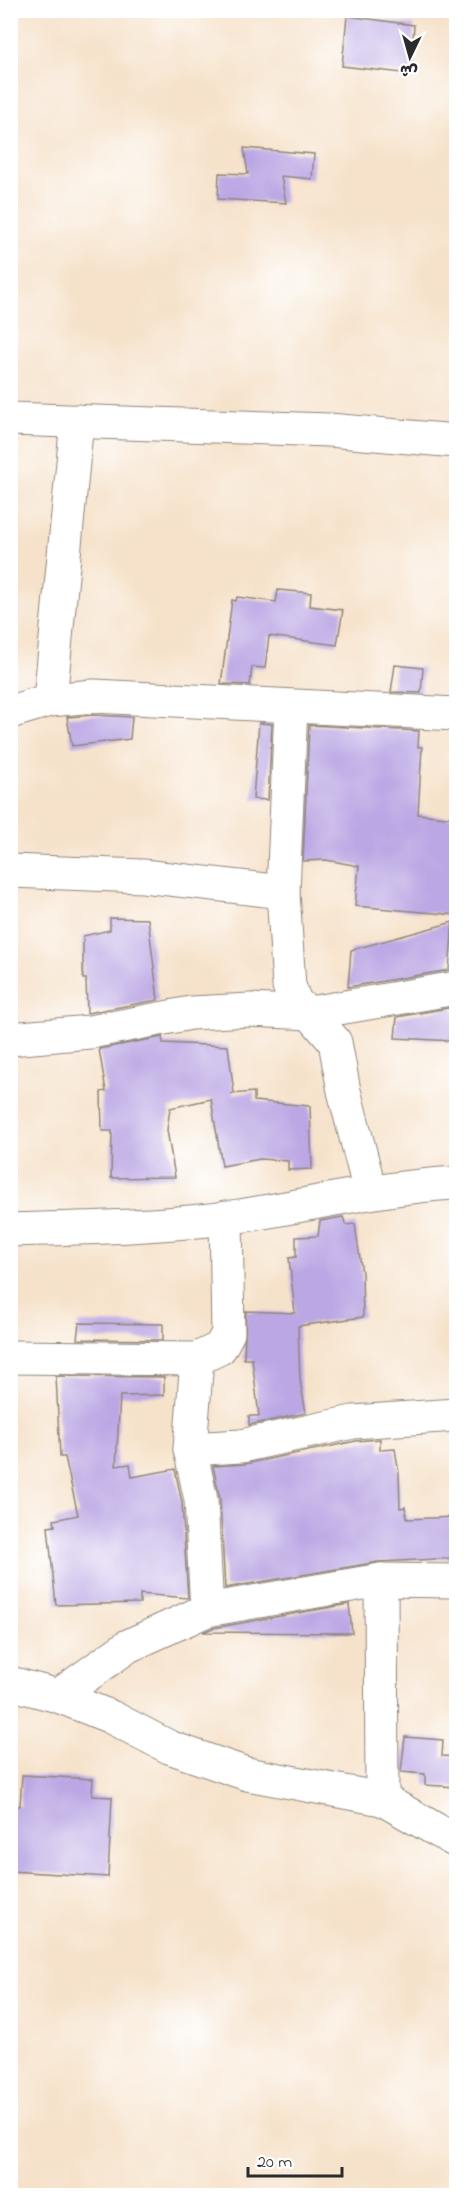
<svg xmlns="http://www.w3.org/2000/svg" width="467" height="2206" font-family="'Indie Flower','Playpen Sans Arabic',sans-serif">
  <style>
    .building { fill: #bba7e4 }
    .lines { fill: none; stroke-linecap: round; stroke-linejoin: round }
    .minor-casing { stroke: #90867a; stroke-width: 35 }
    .minor { stroke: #fff; stroke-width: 33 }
  </style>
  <rect width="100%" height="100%" fill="#fff"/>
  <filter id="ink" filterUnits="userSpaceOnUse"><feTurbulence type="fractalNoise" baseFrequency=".0167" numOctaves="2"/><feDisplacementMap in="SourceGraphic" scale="12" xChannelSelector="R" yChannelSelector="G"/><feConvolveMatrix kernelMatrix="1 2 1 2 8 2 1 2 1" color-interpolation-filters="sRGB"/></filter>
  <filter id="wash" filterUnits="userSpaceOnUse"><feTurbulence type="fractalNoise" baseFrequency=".008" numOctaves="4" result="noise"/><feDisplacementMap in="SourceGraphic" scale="24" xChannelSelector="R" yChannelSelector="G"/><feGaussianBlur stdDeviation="1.35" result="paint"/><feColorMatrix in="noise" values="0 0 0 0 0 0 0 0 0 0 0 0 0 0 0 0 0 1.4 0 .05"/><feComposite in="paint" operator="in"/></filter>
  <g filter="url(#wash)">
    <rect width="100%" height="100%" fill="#f6e2ca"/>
    <g id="blocks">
      <g class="building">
        <polygon points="347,16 414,25 411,74 342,66"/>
        <polygon points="244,148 314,154 312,179 281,176 286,203 218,199 219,173 248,174"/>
        <polygon points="278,590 311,593 310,606 343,610 337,645 269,636 265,668 252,667 250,685 221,684 232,600 236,601 237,597 276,602"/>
        <polygon points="395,665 423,668 421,693 391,692"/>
        <polygon points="94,715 132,717 130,739 72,746 67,717"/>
        <polygon points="259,723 272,724 268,800 253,799"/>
        <polygon points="309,725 419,731 418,747 422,747 418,814 456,818 456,915 355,906 359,866 326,860 303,861"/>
        <polygon points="110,918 148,919 158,1000 87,1013 86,979 83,979 83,936 110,930"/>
        <polygon points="453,922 449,970 348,987 351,950"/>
        <polygon points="454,1007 456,1041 395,1038 397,1017"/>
        <polygon points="162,1037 163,1043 228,1046 234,1093 231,1094 254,1092 254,1101 310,1106 312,1169 288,1170 288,1161 260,1159 222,1166 211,1099 170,1108 167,1130 175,1177 111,1178 112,1131 102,1131 101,1092 106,1091 99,1049"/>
        <polygon points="343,1217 346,1225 355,1224 362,1273 363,1317 298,1326 300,1380 306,1413 249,1425 249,1416 259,1416 252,1359 244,1359 246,1311 295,1313 289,1258 296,1257 296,1237 318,1236 320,1221"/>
        <polygon points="79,1323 163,1324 163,1340 77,1339"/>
        <polygon points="56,1376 164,1377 164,1395 120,1396 116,1466 130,1464 132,1477 175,1469 182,1503 188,1598 140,1594 140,1603 56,1605 48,1527 55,1526 54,1520 78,1515 65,1457 60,1457"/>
        <polygon points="380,1439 380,1450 395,1449 399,1473 400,1508 405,1507 407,1519 456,1517 456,1558 378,1562 225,1588 220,1499 213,1466 245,1464 356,1441"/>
        <polygon points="349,1604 352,1633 203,1632 213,1628"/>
        <polygon points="405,1737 443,1740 442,1756 456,1757 456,1787 425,1785 425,1774 401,1772"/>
        <polygon points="22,1775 93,1779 92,1796 112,1797 108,1877 10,1871 10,1806 20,1806"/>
      </g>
    </g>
  </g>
  <g filter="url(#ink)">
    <use href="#blocks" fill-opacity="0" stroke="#90867a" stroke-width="1.5"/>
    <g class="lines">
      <g class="minor-casing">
        <g id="minor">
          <polyline points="10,419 329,430 456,441"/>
          <polyline points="50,700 77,421"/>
          <polyline points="291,707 283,892 289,986 296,1004 310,1013 335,1042 344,1091 370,1191"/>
          <polyline points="10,712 50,700 94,696 456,714"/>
          <polyline points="10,871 143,876 283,892"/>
          <polyline points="10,1039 90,1032 191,1013 250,1010 310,1013 456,988"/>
          <path d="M 10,1230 C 82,1228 154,1227 226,1218 C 303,1207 378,1187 456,1183"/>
          <polyline points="10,1357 197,1359 220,1348 228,1333 226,1217"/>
          <polyline points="197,1359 190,1449 201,1500 207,1610"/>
          <polyline points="190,1449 241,1446 353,1422 456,1415"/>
          <polyline points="381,1580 382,1799"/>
          <polyline points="10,1683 58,1696 111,1717 169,1747 247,1774 382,1799 456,1841"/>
          <polyline points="58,1696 128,1646 207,1610 381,1580 456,1581"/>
        </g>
      </g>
      <use href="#minor" class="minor"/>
    </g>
  </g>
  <rect width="467" height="2206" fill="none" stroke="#fff" stroke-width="36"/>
  <g transform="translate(410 57) rotate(185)" stroke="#ffffff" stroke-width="4.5" paint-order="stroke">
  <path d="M0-4.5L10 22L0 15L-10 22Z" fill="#2b2b2b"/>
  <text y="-9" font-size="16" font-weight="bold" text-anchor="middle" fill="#2b2b2b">ش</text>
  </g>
  <path d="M248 2167v9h94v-9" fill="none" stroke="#2b2b2b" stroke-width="3"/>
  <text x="257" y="2167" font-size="18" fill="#2b2b2b" stroke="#ffffff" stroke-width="4.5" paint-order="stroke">20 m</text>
</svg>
